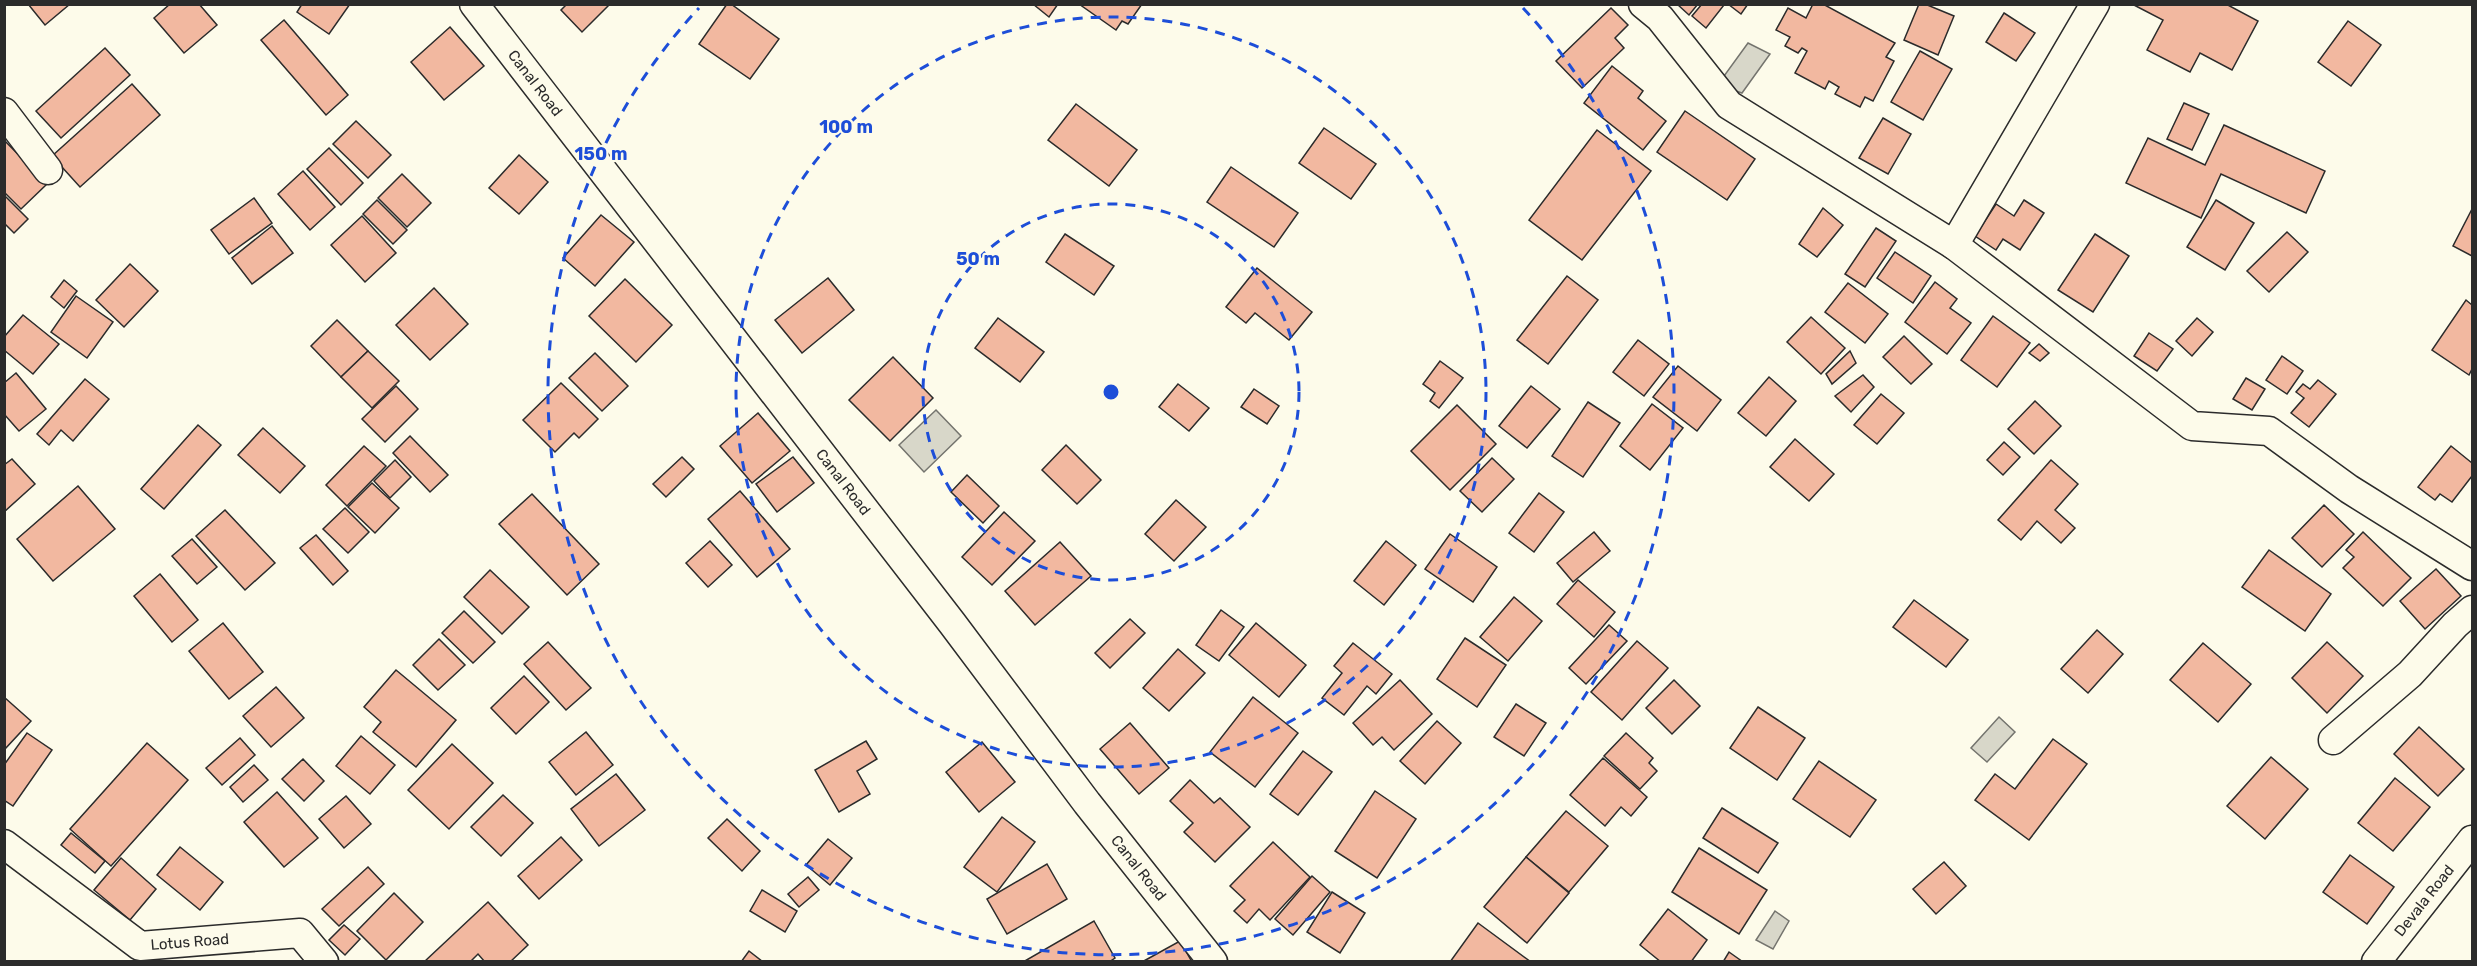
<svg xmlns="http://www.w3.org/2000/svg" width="2477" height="966" font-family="Rubik,sans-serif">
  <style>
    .water { fill: #d8d7c9; stroke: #74746e; stroke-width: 1.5 }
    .building { fill: #f2b8a0; stroke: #2b2b2b; stroke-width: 1.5 }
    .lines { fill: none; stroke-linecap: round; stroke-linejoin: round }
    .minor-casing { stroke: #2b2b2b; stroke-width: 31 }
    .minor { stroke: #fdfbea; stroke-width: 28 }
    .ring { fill: none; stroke: #1d4ed8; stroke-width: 3; stroke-dasharray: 10 8 }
    .labels { text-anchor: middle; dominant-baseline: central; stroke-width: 4.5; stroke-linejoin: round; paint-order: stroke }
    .street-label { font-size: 15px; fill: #2b2b2b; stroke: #fdfbea }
    .centre { fill: #1d4ed8; stroke: #fdfbea; stroke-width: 3 }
    .ring-label { font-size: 18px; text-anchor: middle; font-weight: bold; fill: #1d4ed8; stroke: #fdfbea; stroke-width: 4.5; stroke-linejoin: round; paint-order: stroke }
  </style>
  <rect width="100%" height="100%" fill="#fdfbea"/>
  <g class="water">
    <polygon points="1748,43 1770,54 1742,93 1730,89 1724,76"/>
    <polygon points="936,410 961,436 924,472 899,445"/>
    <polygon points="1999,717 2015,732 1987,762 1971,748"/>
    <polygon points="1775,911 1789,921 1773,949 1756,940"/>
  </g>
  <g class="building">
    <polygon points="28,4 70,4 45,25"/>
    <polygon points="170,4 199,4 217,25 184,53 154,18"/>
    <polygon points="302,4 350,4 329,34 297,12"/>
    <polygon points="567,4 610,4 582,32 561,10"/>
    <polygon points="727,4 731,4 779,39 750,79 699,44"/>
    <polygon points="1033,4 1058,4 1049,17"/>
    <polygon points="1079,4 1142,4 1128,24 1122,21 1116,30"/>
    <polygon points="1677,4 1698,4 1689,15"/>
    <polygon points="1702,4 1724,5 1706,28 1692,16"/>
    <polygon points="1728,4 1748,4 1741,14"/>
    <polygon points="1813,4 1823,4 1895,43 1886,57 1894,61 1873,101 1865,97 1860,107 1835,94 1839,87 1829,81 1825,89 1795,73 1807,51 1802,48 1798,53 1785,46 1790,37 1776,30 1788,8 1806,18"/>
    <polygon points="1919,4 1925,4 1954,16 1938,55 1904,40"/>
    <polygon points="2132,4 2226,4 2258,21 2232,70 2200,53 2190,72 2147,50 2163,20"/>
    <polygon points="1611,8 1628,25 1615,38 1624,48 1582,88 1556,61"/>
    <polygon points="2004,13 2035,33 2016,61 1986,42"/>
    <polygon points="284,20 348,95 326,115 261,40"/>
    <polygon points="2348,21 2381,45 2351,86 2318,62"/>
    <polygon points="450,27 484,66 444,100 411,62"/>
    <polygon points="105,48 130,75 61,138 36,111"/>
    <polygon points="1920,51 1952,69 1923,120 1891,102"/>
    <polygon points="1612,66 1643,91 1638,98 1666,121 1643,150 1584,103"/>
    <polygon points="132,84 160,115 80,187 52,156"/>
    <polygon points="2184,103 2209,114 2192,150 2167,139"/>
    <polygon points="1076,104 1137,150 1109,186 1048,140"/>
    <polygon points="1685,111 1755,159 1727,200 1657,152"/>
    <polygon points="1883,118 1911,134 1888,174 1859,158"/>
    <polygon points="356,121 391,155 368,178 333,144"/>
    <polygon points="2224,125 2325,171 2306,213 2221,174 2201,218 2126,183 2148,138 2205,165"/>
    <polygon points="1324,128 1376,164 1351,199 1299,163"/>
    <polygon points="1597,130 1651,171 1582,260 1529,220"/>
    <polygon points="5,141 47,184 21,209 4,192"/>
    <polygon points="329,148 363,183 341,205 307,169"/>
    <polygon points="519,155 548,182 519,214 489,188"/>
    <polygon points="1231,167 1298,213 1274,247 1207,202"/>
    <polygon points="303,171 335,207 310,230 278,194"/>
    <polygon points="402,174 431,203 407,227 378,198"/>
    <polygon points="4,195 28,219 14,233 4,223"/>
    <polygon points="254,198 272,223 229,254 211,230"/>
    <polygon points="377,200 407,230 393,244 363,214"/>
    <polygon points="2024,200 2044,213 2020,250 2003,239 1996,250 1975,236 1996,204 2014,216"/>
    <polygon points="2216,200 2254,223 2225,270 2187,247"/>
    <polygon points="1823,208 1843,225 1817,257 1799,244"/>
    <polygon points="2472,209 2472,256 2453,246"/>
    <polygon points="601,215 634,242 595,286 563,258"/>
    <polygon points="362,216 396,253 365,282 331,245"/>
    <polygon points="272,226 293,253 252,284 232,258"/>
    <polygon points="1876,228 1896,241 1865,287 1845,274"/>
    <polygon points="2287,232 2308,252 2269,292 2247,271"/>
    <polygon points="1065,234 1114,266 1094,295 1046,262"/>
    <polygon points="2095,234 2129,256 2093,312 2058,290"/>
    <polygon points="1895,252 1931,276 1913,303 1877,278"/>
    <polygon points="130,264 158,291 124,327 96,300"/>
    <polygon points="1257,268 1312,312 1289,340 1255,313 1246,323 1226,307"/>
    <polygon points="1567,276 1598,300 1548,364 1517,340"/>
    <polygon points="828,278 854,310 802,353 775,320"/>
    <polygon points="625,279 672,325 636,362 589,316"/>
    <polygon points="64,280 77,291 64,308 51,297"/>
    <polygon points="1935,282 1957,299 1950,308 1971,323 1947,354 1905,322"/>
    <polygon points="1848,283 1888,314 1865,343 1825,312"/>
    <polygon points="434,288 468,324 430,360 396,325"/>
    <polygon points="76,296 113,322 87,358 51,332"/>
    <polygon points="2466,300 2472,305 2472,369 2469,375 2432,350"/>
    <polygon points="23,315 59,344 33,374 4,350 4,337"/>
    <polygon points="1993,316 2030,343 1997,387 1961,360"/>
    <polygon points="1811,317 1845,348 1821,374 1787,342"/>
    <polygon points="998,318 1044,352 1020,382 975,348"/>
    <polygon points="2197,318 2213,332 2192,356 2176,341"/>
    <polygon points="337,320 368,351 341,377 311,346"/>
    <polygon points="2149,333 2173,349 2157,371 2134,356"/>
    <polygon points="1904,336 1932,364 1911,384 1883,357"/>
    <polygon points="1638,340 1669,364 1644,396 1613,372"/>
    <polygon points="2039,344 2049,353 2040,361 2029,353"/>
    <polygon points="368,351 399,381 372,408 341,377"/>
    <polygon points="1850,351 1856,363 1832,384 1826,374"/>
    <polygon points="595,353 628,386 602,411 569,378"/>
    <polygon points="2282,356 2303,371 2287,394 2266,380"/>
    <polygon points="893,357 933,398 890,441 849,400"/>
    <polygon points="1440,361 1463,378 1439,408 1430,401 1435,393 1423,384"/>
    <polygon points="1678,366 1721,400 1697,431 1653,397"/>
    <polygon points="16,373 46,409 19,431 4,414 4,383"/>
    <polygon points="1863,375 1874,387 1851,412 1835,396"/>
    <polygon points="1769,377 1796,401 1766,436 1738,413"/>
    <polygon points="2246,378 2265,389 2252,410 2233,399"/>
    <polygon points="85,379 109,399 73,441 61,430 49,445 37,434"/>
    <polygon points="2318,380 2336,394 2309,427 2291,413 2304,398 2296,392 2303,384 2310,389"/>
    <polygon points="561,383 598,419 579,438 574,433 555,452 523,420"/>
    <polygon points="1178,384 1209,408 1189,431 1159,407"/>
    <polygon points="396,386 418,409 385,442 362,419"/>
    <polygon points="1531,386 1560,409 1527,448 1499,426"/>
    <polygon points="1254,389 1279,406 1267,424 1241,407"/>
    <polygon points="1881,394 1904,413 1877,444 1854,425"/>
    <polygon points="2035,401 2061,426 2034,454 2008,429"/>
    <polygon points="1588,402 1620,423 1583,477 1552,456"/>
    <polygon points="1652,404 1683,428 1650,470 1620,446"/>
    <polygon points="1457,405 1496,444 1450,490 1411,451"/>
    <polygon points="758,413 790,451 752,483 720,446"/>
    <polygon points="198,425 221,445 164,509 141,489"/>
    <polygon points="263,428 305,466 280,493 238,455"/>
    <polygon points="410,436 448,475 430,492 393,453"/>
    <polygon points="1795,439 1834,474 1809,501 1770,467"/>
    <polygon points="2004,442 2020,457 2003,475 1987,460"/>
    <polygon points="1066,445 1101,480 1077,504 1042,470"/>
    <polygon points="364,446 386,466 347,506 326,485"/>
    <polygon points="2451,446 2472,463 2472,476 2452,502 2440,494 2435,500 2418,487"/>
    <polygon points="682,457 694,469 666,497 653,484"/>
    <polygon points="793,457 814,483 777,512 756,484"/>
    <polygon points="1492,458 1514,479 1482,512 1460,491"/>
    <polygon points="12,459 35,484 4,512 4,465"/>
    <polygon points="395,460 411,477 390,498 374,481"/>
    <polygon points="2051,460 2078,484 2055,510 2075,528 2061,543 2037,521 2021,540 1998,520"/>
    <polygon points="967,475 999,506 983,523 951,492"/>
    <polygon points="372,483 399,508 375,533 348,507"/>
    <polygon points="78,486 115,529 53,581 17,539"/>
    <polygon points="740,491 790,549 757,577 708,519"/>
    <polygon points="1539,493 1564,512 1534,552 1509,533"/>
    <polygon points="532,494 599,564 567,595 499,524"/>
    <polygon points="1176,500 1206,527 1174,561 1145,534"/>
    <polygon points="2324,505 2354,534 2322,567 2292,538"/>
    <polygon points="345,508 369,532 348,553 323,529"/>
    <polygon points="225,510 275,563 245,590 196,536"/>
    <polygon points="1004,512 1035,541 992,585 962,557"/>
    <polygon points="1594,532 1610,551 1573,582 1557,563"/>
    <polygon points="2363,532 2411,578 2383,606 2343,568 2354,557 2346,550"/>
    <polygon points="1450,534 1497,567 1473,602 1425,569"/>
    <polygon points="316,535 348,571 333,585 300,548"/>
    <polygon points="192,539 217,567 197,584 172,556"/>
    <polygon points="710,541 732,565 708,587 686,563"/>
    <polygon points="1386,541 1416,565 1384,605 1354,581"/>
    <polygon points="1060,542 1091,576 1035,625 1005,591"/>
    <polygon points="2269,550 2331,594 2305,631 2242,587"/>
    <polygon points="2436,569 2461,596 2425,629 2400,601"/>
    <polygon points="490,570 529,607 502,634 464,597"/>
    <polygon points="160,574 198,620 172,642 134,596"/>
    <polygon points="1578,580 1615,612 1594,637 1557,604"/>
    <polygon points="1514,597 1542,621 1508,661 1480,637"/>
    <polygon points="1914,600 1968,640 1946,667 1893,627"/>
    <polygon points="1221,610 1244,627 1219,661 1196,645"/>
    <polygon points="464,611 495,642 473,663 442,633"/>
    <polygon points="1130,619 1145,633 1110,668 1095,653"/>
    <polygon points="223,623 263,672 229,699 189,651"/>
    <polygon points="1256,623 1306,665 1279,697 1229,655"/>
    <polygon points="1609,625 1627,641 1586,684 1569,668"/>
    <polygon points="2097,630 2123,654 2088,693 2061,669"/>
    <polygon points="1465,638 1506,665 1477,707 1437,679"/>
    <polygon points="439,639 465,665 438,690 413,665"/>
    <polygon points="1637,641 1668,668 1622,720 1591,692"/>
    <polygon points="548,642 591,688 566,710 524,664"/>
    <polygon points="2327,642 2363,676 2327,713 2292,678"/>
    <polygon points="1353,643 1392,674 1376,694 1367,686 1344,715 1322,698 1342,673 1334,666"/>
    <polygon points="2203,643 2251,684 2218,722 2170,680"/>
    <polygon points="1178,649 1205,673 1169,711 1143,688"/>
    <polygon points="396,670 456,720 416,767 373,732 381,722 364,707"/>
    <polygon points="524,676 549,702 516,734 491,708"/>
    <polygon points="1400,680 1432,714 1394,750 1382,737 1373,745 1353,723"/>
    <polygon points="1674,680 1700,706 1672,734 1646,708"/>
    <polygon points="276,687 304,718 271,747 243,716"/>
    <polygon points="4,697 31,721 4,750"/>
    <polygon points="1253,697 1298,733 1255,787 1210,752"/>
    <polygon points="1516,704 1546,723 1524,756 1494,737"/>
    <polygon points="1758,707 1805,738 1777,780 1730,748"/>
    <polygon points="1437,721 1461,743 1425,784 1400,761"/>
    <polygon points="1130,723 1169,768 1139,794 1100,749"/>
    <polygon points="2419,727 2464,769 2438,796 2394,754"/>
    <polygon points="586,732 613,765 576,795 549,762"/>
    <polygon points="27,733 52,750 13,806 4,800 4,765"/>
    <polygon points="1626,733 1653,758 1649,763 1657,771 1640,789 1604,756"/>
    <polygon points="361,736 395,765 370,794 336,766"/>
    <polygon points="240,738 255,755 222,785 206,768"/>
    <polygon points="2053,739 2087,764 2029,840 1975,800 1995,774 2015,789"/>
    <polygon points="866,741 877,759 857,771 870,794 839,812 815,770"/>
    <polygon points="982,742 1015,782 979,812 946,772"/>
    <polygon points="147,743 188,780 111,866 70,829"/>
    <polygon points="452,744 493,783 449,829 408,790"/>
    <polygon points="1303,751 1332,772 1298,815 1270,794"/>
    <polygon points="2271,757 2308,789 2265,839 2227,806"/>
    <polygon points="1603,758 1647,797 1631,816 1621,807 1605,826 1570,795"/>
    <polygon points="303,759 324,781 304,801 282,779"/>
    <polygon points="1819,761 1876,800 1850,837 1793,799"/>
    <polygon points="254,765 268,780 243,802 230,787"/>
    <polygon points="616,774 645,810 599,846 571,809"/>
    <polygon points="2395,778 2430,807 2393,851 2358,823"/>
    <polygon points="1190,780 1214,803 1220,798 1250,827 1215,862 1184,832 1193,823 1170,801"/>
    <polygon points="1375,791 1416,819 1377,878 1335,851"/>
    <polygon points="277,792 318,838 284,867 244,822"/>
    <polygon points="503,795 533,823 501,856 471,827"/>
    <polygon points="346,796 371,824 344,848 319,819"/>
    <polygon points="1722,808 1778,843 1758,873 1703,838"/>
    <polygon points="1566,811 1608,846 1569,892 1526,857"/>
    <polygon points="1002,817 1035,842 997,892 964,867"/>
    <polygon points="727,819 760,851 742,871 708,838"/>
    <polygon points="71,833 105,861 95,873 61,845"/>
    <polygon points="561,837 582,860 539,899 518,876"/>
    <polygon points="828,839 852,858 830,885 806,865"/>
    <polygon points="1273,842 1310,877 1270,920 1259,909 1247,923 1234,911 1245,900 1230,886"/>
    <polygon points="180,847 223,882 200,910 157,875"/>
    <polygon points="1699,848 1767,890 1739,934 1672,892"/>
    <polygon points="2350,855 2394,887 2367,924 2323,892"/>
    <polygon points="1526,857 1569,893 1527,943 1484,907"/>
    <polygon points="121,858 156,889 130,920 94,890"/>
    <polygon points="1944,862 1966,886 1936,914 1913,889"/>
    <polygon points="1047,864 1067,899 1007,934 987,899"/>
    <polygon points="368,867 384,884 339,926 322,909"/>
    <polygon points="1312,876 1330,892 1293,935 1275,919"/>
    <polygon points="808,877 819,890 799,907 788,894"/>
    <polygon points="762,890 797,911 785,932 750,911"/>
    <polygon points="1332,892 1365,913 1340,953 1307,932"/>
    <polygon points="394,893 423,922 386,960 357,931"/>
    <polygon points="488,902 528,945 510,962 485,962 478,954 470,962 424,962"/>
    <polygon points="1668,909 1707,940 1691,962 1661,962 1640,945"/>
    <polygon points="1094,921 1115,958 1109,962 1023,962"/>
    <polygon points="1478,923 1531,962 1450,962"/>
    <polygon points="344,925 360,939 345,955 329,940"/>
    <polygon points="1180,941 1192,962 1142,962"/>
    <polygon points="749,951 763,962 741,962"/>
    <polygon points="1729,952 1743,962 1723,962"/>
  </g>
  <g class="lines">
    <g class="minor-casing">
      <g id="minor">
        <path id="s1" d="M 474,4 L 952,623 L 1087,803 L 1213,962"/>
        <polyline points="1643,4 1660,18 1729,105 1954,245 2192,426 2269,431 2349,489 2472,566"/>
        <polyline points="4,112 48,170"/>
        <polyline points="1954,245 2095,4"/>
        <polyline points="2333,740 2410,674 2455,625 2472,610"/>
        <path id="s2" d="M 4,844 L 140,946 L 300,933 L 324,962"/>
        <path id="s3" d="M 2376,962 L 2472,840"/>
      </g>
    </g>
    <use href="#minor" class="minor"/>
  </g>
  <g class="ring">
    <circle cx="1111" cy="392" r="188"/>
    <circle cx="1111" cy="392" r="375"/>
    <path d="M1523 8A563 563 0 1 1 699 8"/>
  </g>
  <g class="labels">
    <g class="street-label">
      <text stroke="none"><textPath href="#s1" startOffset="100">Canal Road</textPath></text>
      <text stroke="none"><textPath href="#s1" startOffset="604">Canal Road</textPath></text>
      <text stroke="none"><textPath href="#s1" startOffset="1090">Canal Road</textPath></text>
      <text stroke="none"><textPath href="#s3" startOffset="78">Devala Road</textPath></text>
      <text stroke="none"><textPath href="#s2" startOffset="220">Lotus Road</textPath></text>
    </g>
  </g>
  <circle cx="1111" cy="392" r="9" class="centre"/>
  <g class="ring-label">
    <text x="846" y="133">100 m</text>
    <text x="601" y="160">150 m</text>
    <text x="978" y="265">50 m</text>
  </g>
  <rect width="2477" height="966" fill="none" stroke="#2b2b2b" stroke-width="12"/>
</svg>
